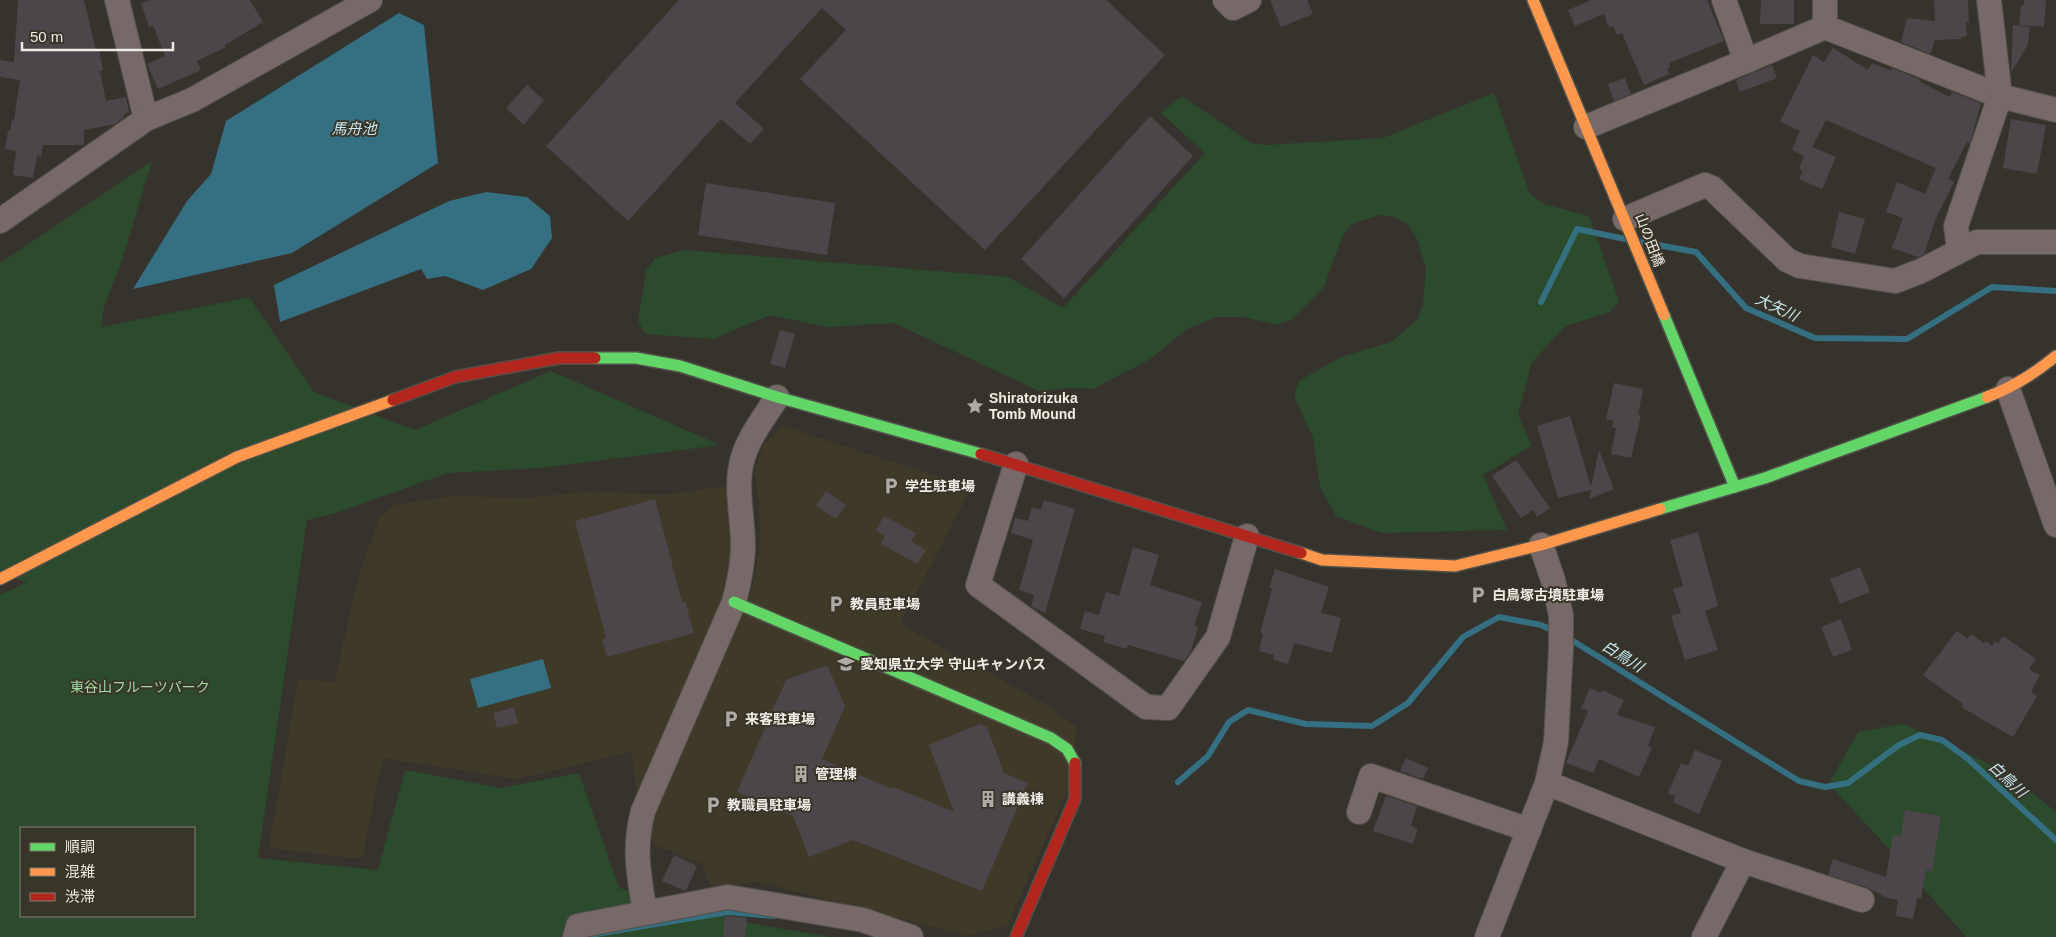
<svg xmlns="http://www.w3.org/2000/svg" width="2056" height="937" font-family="Arial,'Noto Sans JP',sans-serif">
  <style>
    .built { fill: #3f3927 }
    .green { fill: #2b4b2c; fill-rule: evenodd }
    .water { fill: #356f82 }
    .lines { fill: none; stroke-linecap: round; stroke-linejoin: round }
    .stream { stroke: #356f82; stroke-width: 6 }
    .building { fill: #4c464b }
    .street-casing { stroke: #52504a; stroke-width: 26 }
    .fast-casing { stroke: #52504a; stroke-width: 14 }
    .slow-casing { stroke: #52504a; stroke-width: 14 }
    .jam-casing { stroke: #52504a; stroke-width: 14 }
    .street { stroke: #776968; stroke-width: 24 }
    .fast { stroke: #63d668; stroke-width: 11 }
    .slow { stroke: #ff974d; stroke-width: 11 }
    .jam { stroke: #b3261e; stroke-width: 11 }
    .labels { text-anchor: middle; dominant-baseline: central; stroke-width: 4; stroke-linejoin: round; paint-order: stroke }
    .street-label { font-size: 14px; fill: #efece4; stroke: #393528 }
    .poi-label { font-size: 14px; font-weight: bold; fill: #efece4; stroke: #393528; text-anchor: start }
    .park-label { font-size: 14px; fill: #9ddba0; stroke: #393528 }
    .water-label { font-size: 15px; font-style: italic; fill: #c6eaf7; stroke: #393528 }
  </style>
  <rect width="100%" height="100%" fill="#35332c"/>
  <g class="built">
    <polygon points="782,426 972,487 900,624 1044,703 1077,727 1068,789 1007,926 967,936 760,882 710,886 702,864 655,845 649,837 649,829 694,717 750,598 760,547 759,503 754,472 763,446"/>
    <polygon points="725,486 733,521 732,570 726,604 637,802 632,752 517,779 383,758 362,859 269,848 298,679 334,682 360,571 379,518 394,505 452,496 526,498 593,491 664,495"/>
  </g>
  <g class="green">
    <polygon points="1494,93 1530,194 1544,204 1589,216 1619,301 1610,312 1566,326 1532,362 1518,414 1531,446 1483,475 1507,530 1381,533 1336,516 1320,487 1313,438 1294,396 1299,381 1341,357 1391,342 1417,320 1423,304 1426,268 1416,237 1407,224 1394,217 1380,215 1352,224 1342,237 1324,287 1291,320 1277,325 1245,317 1216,317 1187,329 1150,359 1093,389 1071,388 1039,391 894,323 828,327 770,315 713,339 645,334 638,320 646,271 655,258 685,250 1008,277 1063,308 1205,153 1161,113 1182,96 1251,143 1266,145 1383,138"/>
    <path d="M 152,161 L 123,257 L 104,307 L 101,327 L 249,297 L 314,392 L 415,430 L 551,371 L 720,445 L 540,468 L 448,473 L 336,513 L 307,520 L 258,858 L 378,870 L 405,770 L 501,788 L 579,773 L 619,888 L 744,922 L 830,937 L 0,937 L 0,595 L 27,582 L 0,574 L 0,263 ZM 21,828 L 194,828 L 194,916 L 21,916 Z"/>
    <polygon points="1903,724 2007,772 2056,812 2056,937 1966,937 1891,851 1829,784 1858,732"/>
  </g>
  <g class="water">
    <polygon points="399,13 424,25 438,163 292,253 133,289 187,201 211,174 226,121"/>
    <polygon points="486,192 527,197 550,216 552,238 531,269 483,290 445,276 427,279 421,269 280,322 274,285 449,201"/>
    <polygon points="543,659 551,688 478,708 470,679"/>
  </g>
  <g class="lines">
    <g class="stream">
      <polyline points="1642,242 1696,252 1746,308 1815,338 1907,339 1992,287 2056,291"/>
      <polyline points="1541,302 1577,229 1625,239"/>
      <polyline points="1565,636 1799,781 1825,787 1848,783 1899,745 1920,735 1942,740 1967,758 2056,840"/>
      <polyline points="1178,782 1208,756 1229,722 1248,710 1306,724 1372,726 1408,703 1463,637 1499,617 1541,625 1556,632"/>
      <polyline points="594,937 596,934 728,912 774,916"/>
    </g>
  </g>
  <g class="building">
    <polygon points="18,0 84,0 96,50 99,50 103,70 100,71 106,101 126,97 129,113 124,114 124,117 115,124 84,130 84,145 43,145 41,157 37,156 33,178 13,175 16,151 5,149 8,131 10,131 12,119 14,120 20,80 0,77 0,60 14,62"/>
    <polygon points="151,0 250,0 263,22 225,45 226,47 197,61 201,70 158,89 147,64 165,56 153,25 149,27 141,3"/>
    <polygon points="679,0 1106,0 1165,55 985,250 800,79 846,30 822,8 735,103 764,129 750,144 721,119 628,221 546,146"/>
    <polygon points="1270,0 1307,0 1313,14 1281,27"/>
    <polygon points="1591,0 1707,0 1724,41 1669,63 1670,67 1667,68 1669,74 1644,85 1622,33 1617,35 1613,26 1609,27 1604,14 1575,26 1568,10"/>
    <polygon points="1761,0 1794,0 1794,24 1760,24"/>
    <polygon points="1934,0 1968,0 1969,22 1966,22 1967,36 1961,37 1961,39 1935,40 1930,54 1901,42 1907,18 1935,21"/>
    <polygon points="2024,0 2046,0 2044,27 2019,25 2021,5 2024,5"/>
    <polygon points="2013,25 2030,27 2028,44 2011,73"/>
    <polygon points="1833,48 1868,70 1872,63 1891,71 1892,68 1921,80 1920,82 1950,97 1952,92 1981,103 1970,143 1967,142 1948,179 1954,182 1936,218 1924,254 1918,257 1892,248 1903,218 1886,212 1897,182 1925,194 1936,168 1826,120 1812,147 1836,157 1822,189 1799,179 1803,171 1799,169 1804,156 1792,150 1800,131 1780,121 1813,55 1824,62"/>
    <polygon points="1772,65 1777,78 1740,92 1736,80"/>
    <polygon points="1625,78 1631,94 1614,101 1608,84"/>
    <polygon points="527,85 544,100 524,125 506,108"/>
    <polygon points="1150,116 1193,156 1064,298 1021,259"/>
    <polygon points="2011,119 2046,125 2037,174 2003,168"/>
    <polygon points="706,183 835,203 827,255 698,235"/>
    <polygon points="1839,212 1865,219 1855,254 1831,247"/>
    <polygon points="780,330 795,334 785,368 770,364"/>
    <polygon points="1614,383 1643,389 1638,415 1641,415 1631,458 1611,454 1616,428 1612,427 1613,421 1606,419"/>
    <polygon points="1570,416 1591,487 1599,450 1614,489 1589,499 1591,490 1558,498 1537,426"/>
    <polygon points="1516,460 1550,508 1537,517 1533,510 1521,518 1492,476"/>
    <polygon points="826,491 846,505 836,519 816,506"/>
    <polygon points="655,499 682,602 685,601 694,633 607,657 602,640 606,638 575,521"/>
    <polygon points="1044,500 1075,509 1045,613 1031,606 1034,595 1019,590 1033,540 1011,533 1015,518 1028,521 1032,507 1041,510"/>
    <polygon points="884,516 916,533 911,541 926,550 917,564 881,544 885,536 876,530"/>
    <polygon points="1698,532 1718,606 1705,611 1718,650 1685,660 1671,616 1681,613 1673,589 1683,586 1670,540"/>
    <polygon points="1133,547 1159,555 1150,585 1202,602 1194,626 1198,627 1191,651 1184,661 1128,645 1127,649 1103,642 1105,636 1080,629 1085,611 1099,615 1106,592 1119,596"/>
    <polygon points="1860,567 1870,592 1840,604 1830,579"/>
    <polygon points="1275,569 1329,587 1321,613 1341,618 1332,653 1294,643 1288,664 1273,660 1274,655 1259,651 1263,634 1260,633 1272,589 1269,588"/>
    <polygon points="1841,619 1852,650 1833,657 1821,627"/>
    <polygon points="1957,631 1967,639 1971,634 1984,643 1986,641 1992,646 1995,641 1998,643 2003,636 2036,659 2029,669 2040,675 2031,692 2037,696 2013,737 1961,707 1963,704 1923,675"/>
    <polygon points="827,665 845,706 822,759 892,789 893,787 954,812 929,745 979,724 987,727 1004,773 1028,783 982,891 853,840 809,857 793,816 737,792 786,680"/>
    <polygon points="1590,688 1601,693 1602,690 1624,700 1617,715 1655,727 1648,746 1652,748 1639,777 1599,759 1593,773 1566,763 1588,711 1581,708"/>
    <polygon points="514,707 518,723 497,728 493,713"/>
    <polygon points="1695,750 1722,761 1699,814 1673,802 1675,796 1668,793 1681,763 1688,766"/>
    <polygon points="1406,758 1428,768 1423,779 1400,771"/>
    <polygon points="1386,796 1417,806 1411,826 1418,829 1413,844 1373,831"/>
    <polygon points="1905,810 1941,816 1932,871 1926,870 1921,898 1917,898 1913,919 1896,916 1898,900 1887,898 1866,887 1828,875 1833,859 1886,877 1893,835 1901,836"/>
    <polygon points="674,855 697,866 686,891 662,881"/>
    <polygon points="725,916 747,918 745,937 723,937"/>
  </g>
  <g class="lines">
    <g class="street-casing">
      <g id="street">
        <polyline points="117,0 146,119"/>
        <polyline points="1225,0 1233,8 1249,0"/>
        <polyline points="1825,27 1825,0"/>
        <polyline points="1746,61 1825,27 2000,96 2056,110"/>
        <polyline points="1586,127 1746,61 1724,0"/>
        <polyline points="1625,219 1705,185 1712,188 1787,260 1800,266 1895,281 1921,271 1977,242 2056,242"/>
        <polyline points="0,221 146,119 192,100 370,0"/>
        <polyline points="1959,250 1956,226 2000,96 1989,0"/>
        <polyline points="2008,389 2056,525"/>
        <polyline points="1016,464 978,585 1146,707 1168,708 1218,637 1247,536"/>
        <polyline points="1547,783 1743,861 1862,900"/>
        <polyline points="1359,812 1371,776 1529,830"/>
        <path d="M 645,913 C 639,875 633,850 643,811 L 734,602 C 739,583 743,565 743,545 C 743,517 735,488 742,461 C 748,437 765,417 777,397"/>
        <polyline points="575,937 578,926 728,897 863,920 911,937"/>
        <polyline points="1487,937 1547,783 1556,742 1561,649 1561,615 1553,580 1541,545"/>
        <polyline points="1704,937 1743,861"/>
      </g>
    </g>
    <g class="fast-casing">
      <g id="fast">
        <polyline points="1664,315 1735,487"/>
        <polyline points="595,358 636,358 680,366 777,397 981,454"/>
        <polyline points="1660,509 1765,478 1987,397"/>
        <polyline points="734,602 1051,738 1067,749 1075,763"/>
      </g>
    </g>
    <g class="slow-casing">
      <g id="slow">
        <polyline points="1533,0 1664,315"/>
        <path d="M 1987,397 C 2014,387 2034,374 2056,356"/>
        <polyline points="1301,553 1322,560 1455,566 1541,545 1660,509"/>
        <polyline points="0,579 237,457 393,400"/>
      </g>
    </g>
    <g class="jam-casing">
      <g id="jam">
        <polyline points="393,400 455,377 559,358 595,358"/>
        <polyline points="981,454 1301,553"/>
        <polyline points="1016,937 1075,799 1075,763"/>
      </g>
    </g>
    <use href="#street" class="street"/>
    <use href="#fast" class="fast"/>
    <use href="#slow" class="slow"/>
    <use href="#jam" class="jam"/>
  </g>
  <defs>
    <g id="sight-bare" transform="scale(1.35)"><path d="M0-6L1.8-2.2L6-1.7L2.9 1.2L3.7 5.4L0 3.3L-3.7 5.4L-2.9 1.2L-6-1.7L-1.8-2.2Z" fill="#aeaba4" stroke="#393528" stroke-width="2.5" paint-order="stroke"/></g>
    <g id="parking-bare" transform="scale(1.35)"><path d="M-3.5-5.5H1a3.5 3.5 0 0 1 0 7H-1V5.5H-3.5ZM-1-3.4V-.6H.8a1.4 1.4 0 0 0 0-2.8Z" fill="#aeaba4" stroke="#393528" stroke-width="2.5" paint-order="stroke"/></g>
    <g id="university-bare" transform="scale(1.35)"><path d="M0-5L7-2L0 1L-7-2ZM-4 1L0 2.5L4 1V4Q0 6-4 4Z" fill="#aeaba4" stroke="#393528" stroke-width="2.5" paint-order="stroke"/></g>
    <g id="building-bare" transform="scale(1.35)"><path d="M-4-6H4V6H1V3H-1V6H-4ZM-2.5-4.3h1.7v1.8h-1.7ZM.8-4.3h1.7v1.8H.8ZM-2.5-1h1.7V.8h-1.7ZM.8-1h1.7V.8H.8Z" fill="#aeaba4" stroke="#393528" stroke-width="2.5" paint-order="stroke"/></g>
  </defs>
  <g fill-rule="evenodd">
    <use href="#sight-bare" x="975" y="406"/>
    <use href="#parking-bare" x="891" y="486"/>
    <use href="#parking-bare" x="1478" y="595"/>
    <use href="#parking-bare" x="836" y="604"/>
    <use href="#university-bare" x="846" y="664"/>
    <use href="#parking-bare" x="731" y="719"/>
    <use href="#building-bare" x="801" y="774"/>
    <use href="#building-bare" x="988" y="799"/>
    <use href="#parking-bare" x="713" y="805"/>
  </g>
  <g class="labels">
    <g class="street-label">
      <text transform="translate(1650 240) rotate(69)">山の田橋</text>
    </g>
    <g class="poi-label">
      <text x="989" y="398">Shiratorizuka<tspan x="989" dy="16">Tomb Mound</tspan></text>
      <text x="905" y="486">学生駐車場</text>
      <text x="1492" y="595">白鳥塚古墳駐車場</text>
      <text x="850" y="604">教員駐車場</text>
      <text x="860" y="664">愛知県立大学 守山キャンパス</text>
      <text x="745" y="719">来客駐車場</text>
      <text x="815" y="774">管理棟</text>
      <text x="1002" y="799">講義棟</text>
      <text x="727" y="805">教職員駐車場</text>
    </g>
    <g class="park-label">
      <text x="140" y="687">東谷山フルーツパーク</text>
    </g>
    <g class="water-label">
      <text x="354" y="128">馬舟池</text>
      <text transform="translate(1777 307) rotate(25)">大矢川</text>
      <text transform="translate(1623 656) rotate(32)">白鳥川</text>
      <text transform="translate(2008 779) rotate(43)">白鳥川</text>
    </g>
  </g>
  <rect x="20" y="827" width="175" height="90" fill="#393528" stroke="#827e73"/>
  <rect x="30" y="843" width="25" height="8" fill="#63d668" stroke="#827e73"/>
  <text x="65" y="852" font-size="15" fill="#efece4">順調</text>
  <rect x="30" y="868" width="25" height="8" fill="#ff974d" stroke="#827e73"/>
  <text x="65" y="877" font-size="15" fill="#efece4">混雑</text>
  <rect x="30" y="893" width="25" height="8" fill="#b3261e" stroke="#827e73"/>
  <text x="65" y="902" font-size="15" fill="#efece4">渋滞</text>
  <path d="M22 42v8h151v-8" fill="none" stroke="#efece4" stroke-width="2.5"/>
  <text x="30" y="42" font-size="15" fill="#efece4" stroke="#393528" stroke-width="4" paint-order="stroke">50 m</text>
</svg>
